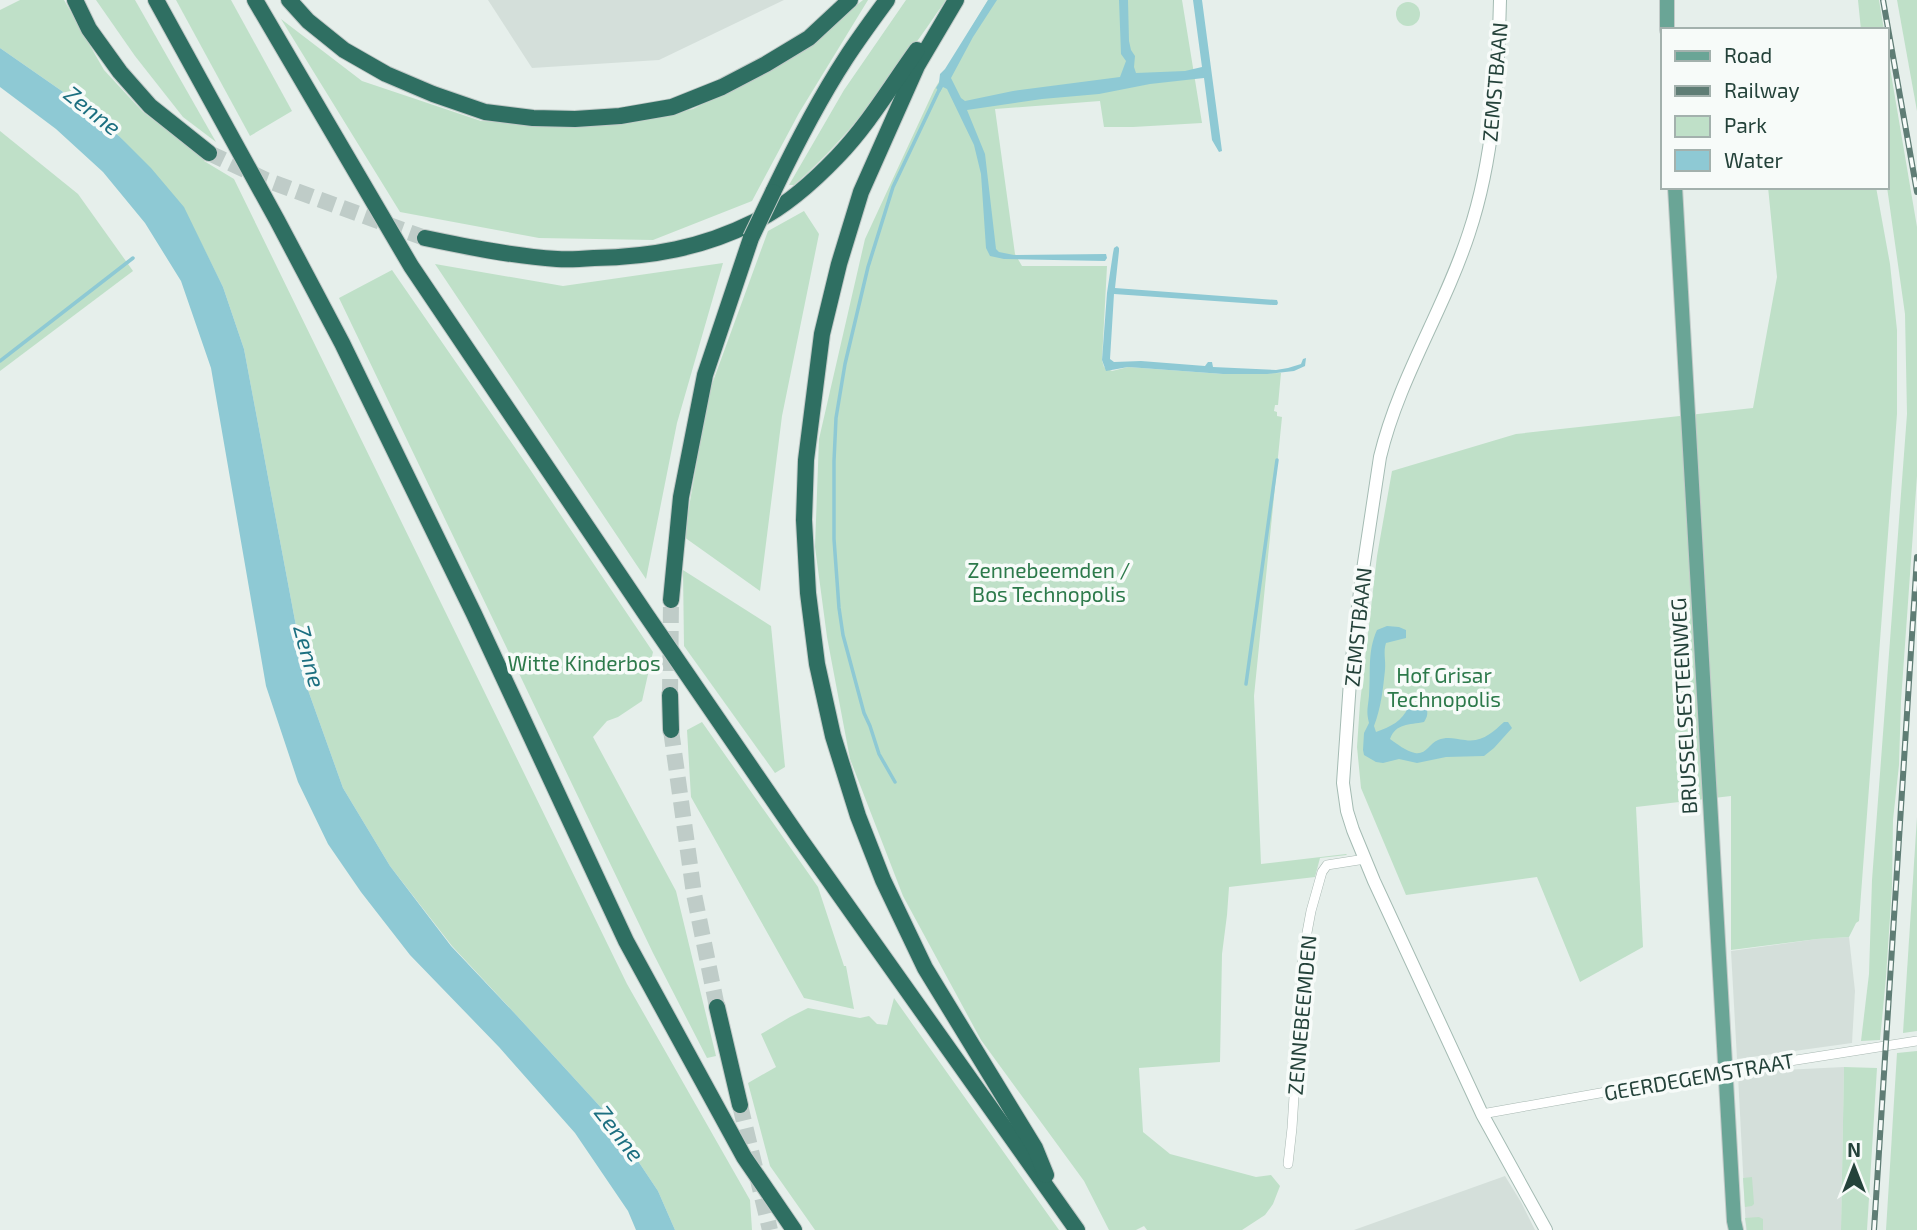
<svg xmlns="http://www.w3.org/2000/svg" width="1917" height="1230" font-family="'Exo 2',sans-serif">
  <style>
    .built { fill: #d4dfda }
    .green { fill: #bfe0c8 }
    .water { fill: #8ec9d4 }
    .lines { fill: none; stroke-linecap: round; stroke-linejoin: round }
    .stream { stroke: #8ec9d4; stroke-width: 3.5 }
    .highway-tunnel { stroke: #bfccc8; stroke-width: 16; stroke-dasharray: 16 8; stroke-linecap: butt }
    .street-casing { stroke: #a8b8b2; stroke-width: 10 }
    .secondary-casing { stroke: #a4bbb3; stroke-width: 14 }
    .primary-casing { stroke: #c2cac8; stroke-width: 16 }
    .highway-casing { stroke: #c2cac8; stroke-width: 18 }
    .street { stroke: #fff; stroke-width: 9 }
    .secondary { stroke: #fff; stroke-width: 12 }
    .primary { stroke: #6aa596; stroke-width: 14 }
    .highway { stroke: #2f6f62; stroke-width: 16 }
    .rail-casing { stroke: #5f7d75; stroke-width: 6 }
    .rail { stroke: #f7fbf9; stroke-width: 3.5; stroke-dasharray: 10; stroke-linecap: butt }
    .highway-bridge-casing { stroke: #c2cac8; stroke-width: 18; stroke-linecap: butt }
    .highway-bridge { stroke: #2f6f62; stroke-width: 16 }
    .labels { text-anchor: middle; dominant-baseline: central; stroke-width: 7; stroke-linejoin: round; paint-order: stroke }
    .street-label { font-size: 21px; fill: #24423a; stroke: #f7fbf9 }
    .park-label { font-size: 21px; fill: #2d7a4b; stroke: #f7fbf9 }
    .water-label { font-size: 23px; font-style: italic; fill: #1c6f80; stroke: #f7fbf9 }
  </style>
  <rect width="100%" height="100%" fill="#e6efeb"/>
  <g class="built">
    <polygon points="488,0 784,0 659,60 532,68"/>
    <polygon points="1849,937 1855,991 1852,1043 1737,1059 1731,951 1817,939"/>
    <polygon points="1844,1067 1841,1230 1746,1230 1738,1075 1763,1071"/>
    <polygon points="1505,1176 1521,1202 1535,1230 1354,1230"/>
  </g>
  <g class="green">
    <polygon points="20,0 64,0 104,70 143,112 205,159 204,161 234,179 627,984 750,1200 752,1230 675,1230 658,1191 606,1113 519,1018 452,946 390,866 343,788 308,690 244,349 223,287 183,207 119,136 69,96 0,48 0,10"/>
    <polygon points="96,0 135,0 216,142 183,117 135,56"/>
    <polygon points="176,0 231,0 292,111 250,136"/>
    <polygon points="863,0 868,0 799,113 752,201 653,240 539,238 400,212 281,19 362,81 481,121 603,126 693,109 797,54"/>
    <path d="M 906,0 L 946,0 C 900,66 855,132 794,185 L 789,185 L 844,90 Z"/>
    <polygon points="988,0 1182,0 1202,123 1133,127 1104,127 1100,101 995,109 1015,254 1022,266 1107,266 1102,360 1104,367 1112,371 1128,367 1223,374 1281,373 1278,405 1275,405 1274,411 1277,412 1277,416 1282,417 1254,696 1261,864 1346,854 1347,855 1320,858 1315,877 1229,887 1227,915 1222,954 1220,1062 1139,1068 1143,1132 1170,1154 1256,1177 1271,1175 1280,1186 1273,1204 1265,1215 1242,1230 1147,1230 1144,1226 1136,1230 1109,1230 1084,1181 981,1040 903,896 850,759 827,637 815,547 819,439 865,239 934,90"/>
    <polygon points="1858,0 1879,0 1884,30 1861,30"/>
    <polygon points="1897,0 1917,0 1917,111"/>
    <circle cx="1408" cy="14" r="12"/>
    <polygon points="1887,50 1917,227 1917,476 1901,701 1899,765 1893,820 1892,887 1886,977 1880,1040 1861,1041 1869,974 1872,880 1907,414 1905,314 1887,187"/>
    <polygon points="0,131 78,194 133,271 0,371"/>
    <polygon points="1768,187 1876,187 1890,264 1897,330 1897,414 1859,921 1856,923 1849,937 1817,939 1731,950 1731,796 1636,807 1643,947 1580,982 1537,877 1406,895 1361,788 1357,747 1360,703 1377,556 1392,471 1516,434 1753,408 1777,277"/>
    <polygon points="804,211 819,234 782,416 760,591 684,537 708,395 768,231"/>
    <polygon points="723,263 677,423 646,579 435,264 563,286"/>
    <polygon points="392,270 527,465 653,652 642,701 618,717 607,721 593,737 676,891 716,1056 707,1058 653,953 339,298"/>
    <polygon points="683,570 771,626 785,767 775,773 684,646"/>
    <polygon points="702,722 818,887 844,966 846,966 854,1009 804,998 691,797 687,730"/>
    <polygon points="1917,817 1917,1031 1903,1033"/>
    <polygon points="894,998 1059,1230 815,1230 770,1166 748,1083 776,1067 761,1034 790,1017 808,1008 860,1018 869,1016 877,1024 887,1025"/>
    <polygon points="1917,1051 1917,1230 1886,1230 1897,1053"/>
    <polygon points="1844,1067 1877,1068 1867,1230 1841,1230"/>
    <polygon points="1752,1177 1754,1204 1752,1206 1745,1207 1743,1178"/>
    <polygon points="1759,1217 1763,1219 1763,1230 1747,1230 1745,1218"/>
  </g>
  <g class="water">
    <polygon points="988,0 997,0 973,37 951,78 961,98 965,101 1013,91 1120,77 1126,61 1121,54 1119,0 1128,0 1129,41 1131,50 1135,56 1134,67 1136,73 1185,71 1202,67 1193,0 1202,0 1222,151 1219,152 1212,140 1204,78 1150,84 1099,94 1042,99 967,110 985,154 996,249 999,252 1014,255 1106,254 1107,258 1105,261 1004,259 990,256 986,248 981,174 974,145 947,89 943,87 940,92 936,88 939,83 940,74 945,69"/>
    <polygon points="0,48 69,96 119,136 151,168 184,207 223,287 244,349 308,690 343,788 390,866 451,946 519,1018 606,1113 658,1191 675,1230 636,1230 628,1211 575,1133 499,1047 410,955 361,892 328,844 298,782 266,686 211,368 181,281 145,223 103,172 56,129 0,87"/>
    <polygon points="1117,246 1119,248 1119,251 1115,288 1277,300 1278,303 1277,305 1273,305 1114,294 1110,359 1114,362 1141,361 1205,366 1208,362 1212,362 1213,367 1276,370 1288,368 1301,364 1303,359 1306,358 1305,366 1294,371 1267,374 1223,374 1128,367 1106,371 1102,360 1107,293 1113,253 1114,248"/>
    <path d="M 1387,626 L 1399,627 L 1406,630 L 1406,638 L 1386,643 C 1383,652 1386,660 1385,670 C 1383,689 1381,708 1374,726 L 1376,732 C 1390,727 1403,721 1408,707 L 1420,702 C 1429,707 1429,715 1424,722 C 1409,725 1396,723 1390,739 C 1397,744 1406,751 1415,753 C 1426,755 1429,744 1438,740 C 1448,736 1455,739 1465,740 C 1482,743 1493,732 1504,722 L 1508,722 L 1512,728 L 1494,748 L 1484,756 L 1446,757 L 1417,763 L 1399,759 L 1383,763 L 1376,762 L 1364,755 L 1363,750 L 1364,733 L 1369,723 C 1366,711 1368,707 1369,696 C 1371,672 1367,652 1377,630 Z"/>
  </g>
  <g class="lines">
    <g class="stream">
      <polyline points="0,361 133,258"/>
      <polyline points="1246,684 1277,460"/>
      <polyline points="895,782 879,754 870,726 864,713 843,635 839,608 834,539 834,461 836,418 845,364 868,267 893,187 940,88"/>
    </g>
    <g class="highway-tunnel">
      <polyline points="209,153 266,180 425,238"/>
      <polyline points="670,695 671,600"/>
      <polyline points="671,730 694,894 717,1007"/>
      <polyline points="740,1105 770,1230"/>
    </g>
    <g class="street-casing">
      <g id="street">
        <polyline points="1482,1114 1707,1074 1917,1041"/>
        <polyline points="1288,1164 1292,1128 1303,954 1311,911 1322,872 1327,865 1365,859"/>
      </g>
    </g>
    <g class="secondary-casing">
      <path id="secondary" d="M 1500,0 C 1498,78 1494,158 1469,233 C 1444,310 1399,378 1380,457 L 1361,583 L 1351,667 L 1343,783 L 1347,811 L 1353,830 L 1374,881 L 1482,1114 L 1546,1230"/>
    </g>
    <g class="primary-casing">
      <g id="primary">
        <polyline points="1667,0 1667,30"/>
        <polyline points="1675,187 1734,1221 1736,1230"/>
      </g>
    </g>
    <g class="highway-casing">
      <g id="highway">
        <polyline points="75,0 89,29 120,72 150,106 209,153"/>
        <polyline points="156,0 277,220 342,343 474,614 626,941 744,1157 794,1230"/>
        <polyline points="255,0 411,266 647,616 800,839 1077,1230"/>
        <polyline points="289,0 308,21 344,50 386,74 433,94 485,112 533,118 575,119 620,116 672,107 722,87 766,64 809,38 850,0"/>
        <polyline points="956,0 917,66 861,192 839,264 822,334 806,460 804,520 808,593 817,664 833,736 858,816 883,880 925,968 1035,1148 1046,1175"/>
        <path d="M 773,192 C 795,146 818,101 846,58 C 859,38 873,19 887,0"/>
        <path d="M 425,238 C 468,247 513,256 557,259 C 569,260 582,259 594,258 C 651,257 702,248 754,222 C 785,207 813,182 837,157 C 868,125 891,86 917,50"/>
        <polyline points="671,600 681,497 705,375 751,238"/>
        <polyline points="670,695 671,730"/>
        <polyline points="717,1007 740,1105"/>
      </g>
    </g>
    <use href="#street" class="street"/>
    <use href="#secondary" class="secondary"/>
    <use href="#primary" class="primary"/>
    <use href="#highway" class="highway"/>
    <g class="rail-casing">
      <g id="rail">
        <polyline points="1883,0 1917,192"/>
        <polyline points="1874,1230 1917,557"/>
      </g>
    </g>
    <use href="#rail" class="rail"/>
    <g class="highway-bridge-casing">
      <polyline id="highway-bridge" points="751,238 773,192"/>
    </g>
    <use href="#highway-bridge" class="highway-bridge"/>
  </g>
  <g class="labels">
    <g class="street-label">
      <text transform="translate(1494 82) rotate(-85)">ZEMSTBAAN</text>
      <text transform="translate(1357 627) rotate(-84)">ZEMSTBAAN</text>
      <text transform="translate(1683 706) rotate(-93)">BRUSSELSESTEENWEG</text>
      <text transform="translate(1301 1015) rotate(-85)">ZENNEBEEMDEN</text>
      <text transform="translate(1699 1076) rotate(-10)">GEERDEGEMSTRAAT</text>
    </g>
    <g class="park-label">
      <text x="1049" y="569">Zennebeemden /<tspan x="1049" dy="24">Bos Technopolis</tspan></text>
      <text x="584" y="662">Witte Kinderbos</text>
      <text x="1444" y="674">Hof Grisar<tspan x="1444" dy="24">Technopolis</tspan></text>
    </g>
    <g class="water-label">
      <text transform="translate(93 110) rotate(38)">Zenne</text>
      <text transform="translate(310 656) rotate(75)">Zenne</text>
      <text transform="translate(620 1133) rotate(52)">Zenne</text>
    </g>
  </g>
  <rect x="1661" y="28" width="228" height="161" fill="#f7fbf9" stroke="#a3b1ad" stroke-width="2"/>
  <rect x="1675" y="51" width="35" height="10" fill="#6aa596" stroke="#a3b1ad" stroke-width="2"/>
  <text x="1724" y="63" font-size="21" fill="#24423a">Road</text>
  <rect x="1675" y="86" width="35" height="10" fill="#5f7d75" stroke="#a3b1ad" stroke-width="2"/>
  <text x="1724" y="98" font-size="21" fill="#24423a">Railway</text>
  <rect x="1675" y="116" width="35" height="21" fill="#bfe0c8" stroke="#a3b1ad" stroke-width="2"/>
  <text x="1724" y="133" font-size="21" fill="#24423a">Park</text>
  <rect x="1675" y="150" width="35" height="21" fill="#8ec9d4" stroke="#a3b1ad" stroke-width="2"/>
  <text x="1724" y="168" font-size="21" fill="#24423a">Water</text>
  <g transform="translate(1854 1167)" stroke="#f7fbf9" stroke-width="5" paint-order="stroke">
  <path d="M0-5L12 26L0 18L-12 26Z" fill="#24423a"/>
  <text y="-10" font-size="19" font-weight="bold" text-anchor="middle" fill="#24423a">N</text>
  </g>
</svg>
